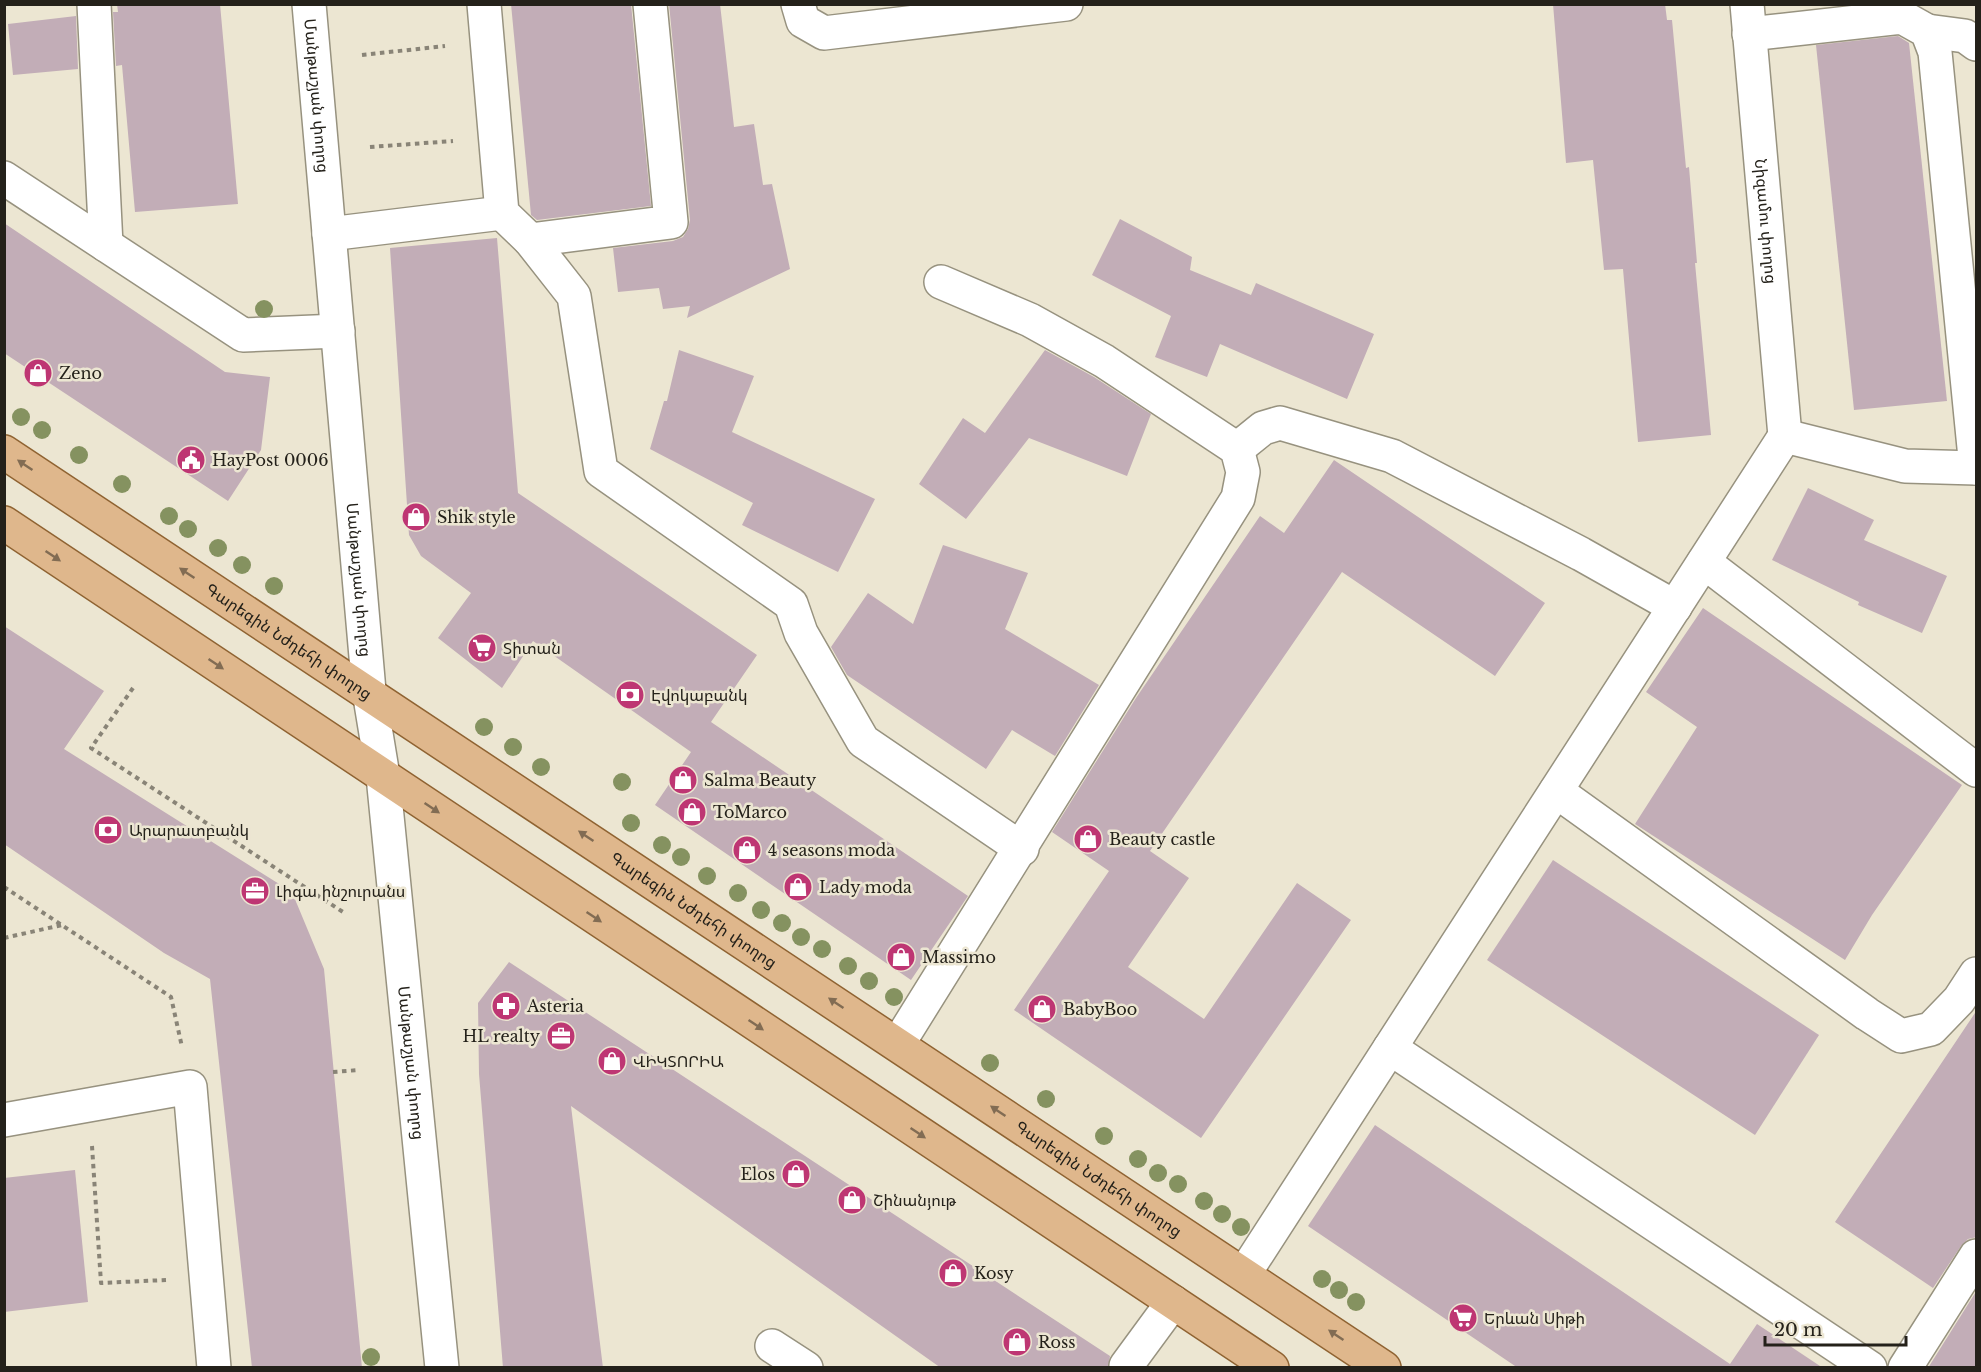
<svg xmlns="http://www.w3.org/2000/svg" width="1981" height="1372" font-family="'Libre Baskerville','Noto Sans Armenian',serif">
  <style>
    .building { fill: #c2adb7 }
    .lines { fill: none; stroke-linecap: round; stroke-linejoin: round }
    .minor-casing { stroke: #97927f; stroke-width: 36 }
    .major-casing { stroke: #8f6332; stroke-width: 36 }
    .path { stroke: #898477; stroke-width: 4; stroke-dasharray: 4.5 4.5; stroke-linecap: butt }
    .minor { stroke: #fff; stroke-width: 33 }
    .major { stroke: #dfb78c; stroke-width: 33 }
    .tree { fill: #859260 }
    .oneway { fill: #826c53 }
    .labels { text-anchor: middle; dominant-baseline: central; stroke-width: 5; stroke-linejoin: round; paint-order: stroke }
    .street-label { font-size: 16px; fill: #24211a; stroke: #ece6d2 }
    .poi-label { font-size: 16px; fill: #24211a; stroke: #ece6d2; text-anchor: start }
  </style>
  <rect width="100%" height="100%" fill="#ece6d2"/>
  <g class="building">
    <polygon points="117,4 220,4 238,204 135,212 122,65 116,66 113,12 118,12"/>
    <polygon points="511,4 631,4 651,206 537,220 531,215"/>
    <polygon points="669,4 720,4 734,127 754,124 763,185 772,184 790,269 687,318 690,306 663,309 659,288 618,292 613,248 673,241 683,237 688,229 690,220"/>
    <polygon points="1553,4 1665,4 1667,20 1672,20 1686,168 1689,167 1697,263 1695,263 1711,435 1638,442 1623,269 1604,270 1593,160 1566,163"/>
    <polygon points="76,16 78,69 13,75 8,24"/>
    <polygon points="1898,36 1909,43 1947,401 1854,410 1816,45"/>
    <polygon points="1120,219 1192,257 1190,270 1251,295 1256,283 1374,334 1347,399 1220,344 1207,377 1155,357 1171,316 1092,275"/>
    <polygon points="4,223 225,372 270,377 261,450 228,501 4,353"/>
    <polygon points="497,238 518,493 757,655 711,722 968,896 911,980 655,805 691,752 533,641 502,688 438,638 471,593 421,556 409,535 390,248"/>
    <polygon points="679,350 754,376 732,432 875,499 838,572 742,525 753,503 650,449 664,401 667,401"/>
    <polygon points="1045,350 1094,377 1151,414 1127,476 1029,438 966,519 919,484 963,418 985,433"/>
    <polygon points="1334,460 1545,603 1495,676 1342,572 1150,851 1189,878 1128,967 1204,1019 1297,883 1351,920 1201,1138 1014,1010 1109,871 1052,832 1136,698 1260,516 1284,533"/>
    <polygon points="1808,488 1874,520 1864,540 1947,576 1922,633 1858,605 1859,602 1772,560"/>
    <polygon points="943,545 1028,573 1005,629 1099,685 1055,756 1012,730 986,769 847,675 831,647 868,593 913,624"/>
    <polygon points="1703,608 1962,785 1872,915 1845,960 1635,824 1697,727 1646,692"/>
    <polygon points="4,626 104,691 64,749 292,892 324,969 362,1368 252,1368 210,979 164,953 4,844"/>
    <polygon points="1553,860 1819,1035 1755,1135 1487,960"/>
    <polygon points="509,962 1110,1356 1108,1368 941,1368 571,1106 603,1368 503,1368 479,1074 478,1003"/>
    <polygon points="1977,1010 1977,1237 1968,1239 1961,1246 1933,1288 1835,1222"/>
    <polygon points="1375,1125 1730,1364 1757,1324 1823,1368 1518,1368 1308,1226"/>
    <polygon points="75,1170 88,1302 4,1312 4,1178"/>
    <polygon points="1977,1290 1977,1368 1928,1368"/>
  </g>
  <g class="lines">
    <g class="minor-casing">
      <g id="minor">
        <polyline points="94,4 106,245"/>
        <path id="s1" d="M 309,4 L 369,691 L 383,776 L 442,1368"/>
        <polyline points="484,4 502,213 530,240 574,296 601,471 791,604 801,633 863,741 1022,849"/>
        <polyline points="798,4 803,21 824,33 1066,4"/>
        <path id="s2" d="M 1747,4 L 1785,436"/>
        <polyline points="1927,31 1965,36 1976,44"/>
        <polyline points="1749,34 1902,17 1927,31 1935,52 1976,468"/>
        <polyline points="4,178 243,335 338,331"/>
        <polyline points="329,234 502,213"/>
        <polyline points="530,240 671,222 650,4"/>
        <polyline points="1785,436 1905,466 1976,468"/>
        <polyline points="1237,449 1263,428 1280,423 1392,456 1581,554 1675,607"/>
        <polyline points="1704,562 1976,770"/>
        <polyline points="1556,791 1867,1014 1901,1036 1931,1029 1959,1000 1976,974"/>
        <polyline points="898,1044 1238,498 1243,472 1237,449 1104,361 1030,320 941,282"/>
        <polyline points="1390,1048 1870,1368"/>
        <polyline points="4,1120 190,1087 214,1368"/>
        <polyline points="1244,1274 1785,436"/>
        <polyline points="772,1346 806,1368"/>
        <polyline points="1126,1366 1173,1302"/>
        <polyline points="1905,1368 1976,1256"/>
      </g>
    </g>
    <g class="major-casing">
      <g id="major">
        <path id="s3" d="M 4,452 L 1384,1368"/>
        <polyline points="4,523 1272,1368"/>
      </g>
    </g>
    <g class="path">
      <polyline points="362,55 445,46"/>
      <polyline points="370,147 453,141"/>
      <polyline points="133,688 91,748 343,912"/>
      <polyline points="4,887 171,997 182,1047"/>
      <polyline points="4,938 62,925"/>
      <polyline points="333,1072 359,1070"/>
      <polyline points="92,1146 101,1283 166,1280"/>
    </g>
    <use href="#minor" class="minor"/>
    <use href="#major" class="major"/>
  </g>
  <g class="tree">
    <circle cx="264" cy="309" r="9"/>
    <circle cx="21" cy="417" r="9"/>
    <circle cx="42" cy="430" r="9"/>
    <circle cx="79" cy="455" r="9"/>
    <circle cx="122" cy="484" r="9"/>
    <circle cx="169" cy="516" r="9"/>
    <circle cx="188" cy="529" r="9"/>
    <circle cx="218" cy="548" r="9"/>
    <circle cx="242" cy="565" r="9"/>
    <circle cx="274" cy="586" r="9"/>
    <circle cx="484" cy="727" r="9"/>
    <circle cx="513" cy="747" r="9"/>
    <circle cx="541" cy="767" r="9"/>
    <circle cx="622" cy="782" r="9"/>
    <circle cx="631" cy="823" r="9"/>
    <circle cx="662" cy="845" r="9"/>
    <circle cx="681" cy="857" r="9"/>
    <circle cx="707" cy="876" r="9"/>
    <circle cx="738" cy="893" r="9"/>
    <circle cx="761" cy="910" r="9"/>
    <circle cx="782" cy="923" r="9"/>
    <circle cx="801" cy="937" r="9"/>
    <circle cx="822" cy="949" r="9"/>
    <circle cx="848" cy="966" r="9"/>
    <circle cx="869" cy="981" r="9"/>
    <circle cx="894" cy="997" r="9"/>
    <circle cx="990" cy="1063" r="9"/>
    <circle cx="1046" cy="1099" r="9"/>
    <circle cx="1104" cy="1136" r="9"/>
    <circle cx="1138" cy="1159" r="9"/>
    <circle cx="1158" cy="1173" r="9"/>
    <circle cx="1178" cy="1184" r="9"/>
    <circle cx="1204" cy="1201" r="9"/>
    <circle cx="1222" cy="1214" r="9"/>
    <circle cx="1241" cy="1227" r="9"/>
    <circle cx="1322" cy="1279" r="9"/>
    <circle cx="1339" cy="1290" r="9"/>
    <circle cx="1356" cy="1302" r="9"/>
    <circle cx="371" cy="1357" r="9"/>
  </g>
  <defs><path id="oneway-solid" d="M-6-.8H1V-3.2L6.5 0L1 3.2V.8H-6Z" transform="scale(1.5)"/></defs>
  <g class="oneway">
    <use href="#oneway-solid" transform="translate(25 465) rotate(-146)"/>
    <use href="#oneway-solid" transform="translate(53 556) rotate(34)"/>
    <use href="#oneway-solid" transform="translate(187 573) rotate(-146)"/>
    <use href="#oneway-solid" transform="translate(216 664) rotate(34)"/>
    <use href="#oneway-solid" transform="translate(432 808) rotate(34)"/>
    <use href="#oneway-solid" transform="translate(586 836) rotate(-146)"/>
    <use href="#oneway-solid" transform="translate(594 917) rotate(34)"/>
    <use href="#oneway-solid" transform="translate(836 1003) rotate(-146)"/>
    <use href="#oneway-solid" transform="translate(756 1025) rotate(34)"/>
    <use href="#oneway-solid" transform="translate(998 1111) rotate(-146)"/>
    <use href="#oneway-solid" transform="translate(918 1133) rotate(34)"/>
    <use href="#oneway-solid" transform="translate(1336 1335) rotate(-146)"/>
  </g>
  <defs>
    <g id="shop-disc" transform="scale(1.5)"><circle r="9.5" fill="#be3673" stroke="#ece6d2"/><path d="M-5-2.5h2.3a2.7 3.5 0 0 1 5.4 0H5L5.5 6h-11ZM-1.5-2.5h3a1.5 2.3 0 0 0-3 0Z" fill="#fff"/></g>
    <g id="civic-disc" transform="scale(1.5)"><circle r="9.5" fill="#be3673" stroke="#ece6d2"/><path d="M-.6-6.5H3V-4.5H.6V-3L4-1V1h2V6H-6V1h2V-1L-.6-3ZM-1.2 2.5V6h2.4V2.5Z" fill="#fff"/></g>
    <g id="supermarket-disc" transform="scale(1.5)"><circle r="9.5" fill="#be3673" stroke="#ece6d2"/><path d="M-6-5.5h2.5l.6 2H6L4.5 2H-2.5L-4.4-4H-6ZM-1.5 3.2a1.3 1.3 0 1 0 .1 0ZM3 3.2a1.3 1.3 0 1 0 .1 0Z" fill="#fff"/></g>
    <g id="bank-disc" transform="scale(1.5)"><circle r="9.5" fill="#be3673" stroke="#ece6d2"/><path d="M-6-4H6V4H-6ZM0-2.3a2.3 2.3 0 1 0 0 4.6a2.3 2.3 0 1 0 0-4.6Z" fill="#fff"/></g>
    <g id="office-disc" transform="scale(1.5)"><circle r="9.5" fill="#be3673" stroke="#ece6d2"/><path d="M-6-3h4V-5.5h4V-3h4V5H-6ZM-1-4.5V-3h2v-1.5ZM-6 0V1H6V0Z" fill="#fff"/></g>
    <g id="pharmacy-disc" transform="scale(1.5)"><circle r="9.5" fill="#be3673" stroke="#ece6d2"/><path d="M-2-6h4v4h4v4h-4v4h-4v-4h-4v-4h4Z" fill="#fff"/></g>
  </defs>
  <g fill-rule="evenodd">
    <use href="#shop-disc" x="38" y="373"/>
    <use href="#civic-disc" x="191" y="460"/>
    <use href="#shop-disc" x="416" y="517"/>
    <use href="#supermarket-disc" x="482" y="648"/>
    <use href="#bank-disc" x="630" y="695"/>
    <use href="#shop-disc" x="683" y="780"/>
    <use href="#shop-disc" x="692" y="812"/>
    <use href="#bank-disc" x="108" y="830"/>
    <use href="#shop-disc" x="1088" y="839"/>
    <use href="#shop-disc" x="747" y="850"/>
    <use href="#shop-disc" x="798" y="887"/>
    <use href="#office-disc" x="255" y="891"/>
    <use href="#shop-disc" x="901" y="957"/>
    <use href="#pharmacy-disc" x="506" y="1006"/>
    <use href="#shop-disc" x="1042" y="1009"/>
    <use href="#office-disc" x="561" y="1036"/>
    <use href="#shop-disc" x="612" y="1061"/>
    <use href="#shop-disc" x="796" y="1174"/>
    <use href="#shop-disc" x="852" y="1200"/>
    <use href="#shop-disc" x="953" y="1273"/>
    <use href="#supermarket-disc" x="1463" y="1318"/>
    <use href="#shop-disc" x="1017" y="1342"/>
  </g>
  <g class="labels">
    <g class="street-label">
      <text stroke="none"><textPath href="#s1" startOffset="92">Մանթաշյան փողոց</textPath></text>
      <text stroke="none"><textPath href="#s2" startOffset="218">Նիզամու փողոց</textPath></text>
      <text stroke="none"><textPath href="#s1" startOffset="578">Մանթաշյան փողոց</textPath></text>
      <text stroke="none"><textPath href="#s3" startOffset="342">Գարեգին Նժդեհի փողոց</textPath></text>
      <text stroke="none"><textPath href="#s3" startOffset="828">Գարեգին Նժդեհի փողոց</textPath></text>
      <text stroke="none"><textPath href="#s1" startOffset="1064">Մանթաշյան փողոց</textPath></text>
      <text stroke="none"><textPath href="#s3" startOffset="1314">Գարեգին Նժդեհի փողոց</textPath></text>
    </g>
    <g class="poi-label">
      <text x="59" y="373">Zeno</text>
      <text x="212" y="460">HayPost 0006</text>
      <text x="437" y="517">Shik style</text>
      <text x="503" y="648">Տիտան</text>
      <text x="651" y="695">Էվոկաբանկ</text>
      <text x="704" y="780">Salma Beauty</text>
      <text x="713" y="812">ToMarco</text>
      <text x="129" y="830">Արարատբանկ</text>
      <text x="1109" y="839">Beauty castle</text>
      <text x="768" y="850">4 seasons moda</text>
      <text x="819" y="887">Lady moda</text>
      <text x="276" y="891">Լիգա ինշուրանս</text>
      <text x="922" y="957">Massimo</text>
      <text x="527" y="1006">Asteria</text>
      <text x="1063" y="1009">BabyBoo</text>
      <text x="540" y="1036" text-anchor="end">HL realty</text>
      <text x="633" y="1061">ՎԻԿՏՈՐԻԱ</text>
      <text x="775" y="1174" text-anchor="end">Elos</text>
      <text x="873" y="1200">Շինանյութ</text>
      <text x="974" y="1273">Kosy</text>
      <text x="1484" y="1318">Երևան Սիթի</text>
      <text x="1038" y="1342">Ross</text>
    </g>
  </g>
  <rect width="1981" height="1372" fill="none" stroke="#24211a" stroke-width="12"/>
  <path d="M1765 1336v9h141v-9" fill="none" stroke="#24211a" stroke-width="3"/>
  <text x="1774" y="1336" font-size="18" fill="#24211a" stroke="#ece6d2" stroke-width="4.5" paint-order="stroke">20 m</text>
</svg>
